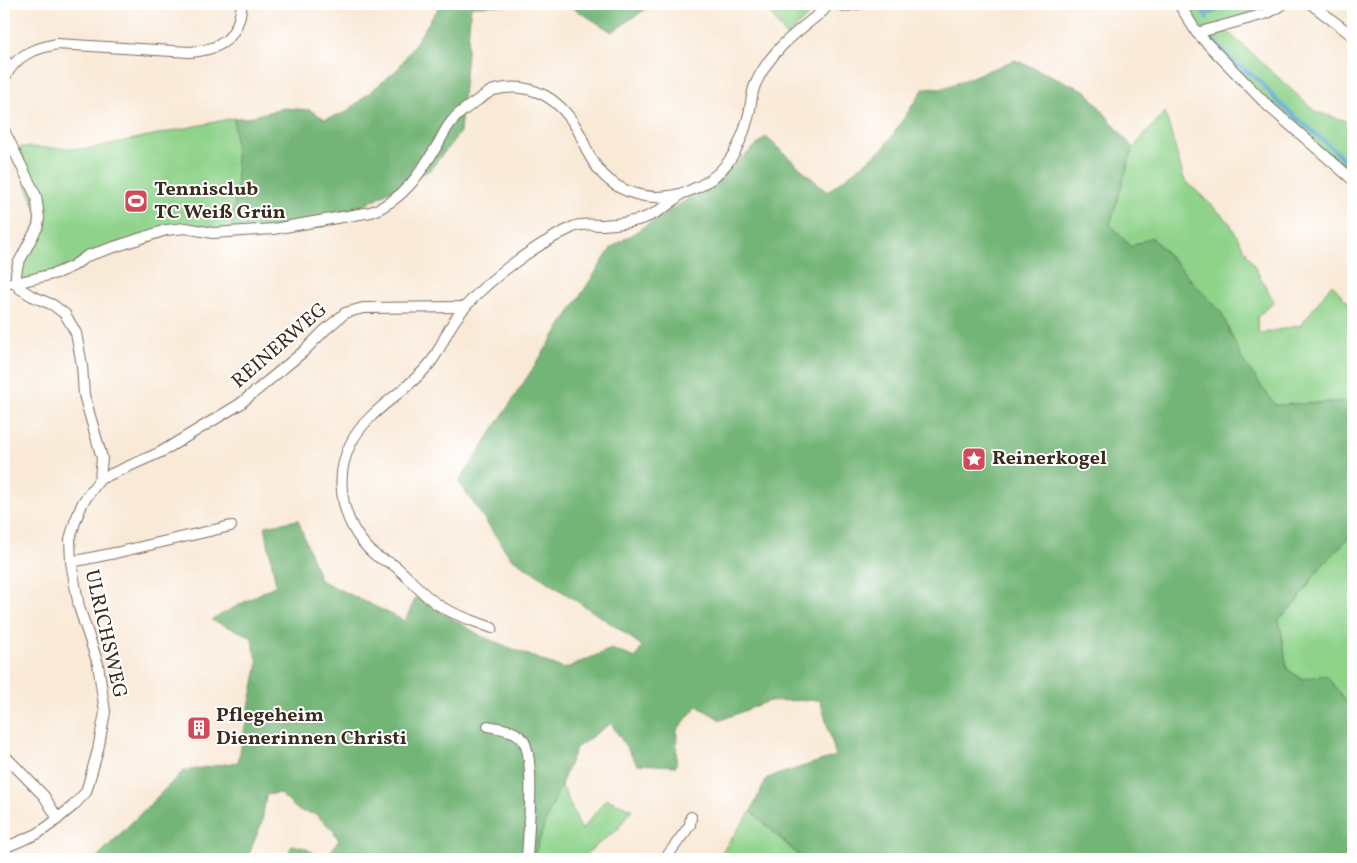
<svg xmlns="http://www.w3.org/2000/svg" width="1357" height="863" font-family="Vollkorn,serif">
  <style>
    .green { fill: #8fd38b; stroke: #657e54 }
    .forest { fill: #73b577; stroke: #57704a }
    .water { fill: #62a8d8; stroke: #4e697b }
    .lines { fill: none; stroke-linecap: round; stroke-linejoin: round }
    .stream { stroke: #62a8d8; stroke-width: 4 }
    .minor-casing { stroke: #7e6d5f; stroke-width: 12 }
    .minor { stroke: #fff; stroke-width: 10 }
    .labels { text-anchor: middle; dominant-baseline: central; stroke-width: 4; stroke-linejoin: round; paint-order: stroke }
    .poi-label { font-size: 20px; font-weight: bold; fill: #3b2a1e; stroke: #fff; text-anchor: start }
    .street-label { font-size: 20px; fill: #3b2a1e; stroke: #fff }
  </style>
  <rect width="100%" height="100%" fill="#fff"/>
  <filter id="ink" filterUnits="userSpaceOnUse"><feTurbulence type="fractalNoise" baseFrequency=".02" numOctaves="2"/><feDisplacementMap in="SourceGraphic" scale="10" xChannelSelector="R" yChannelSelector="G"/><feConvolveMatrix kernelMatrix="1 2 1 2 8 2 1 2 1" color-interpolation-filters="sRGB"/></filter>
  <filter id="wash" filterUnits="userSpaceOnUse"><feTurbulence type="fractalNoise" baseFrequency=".0096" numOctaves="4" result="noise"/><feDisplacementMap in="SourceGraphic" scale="20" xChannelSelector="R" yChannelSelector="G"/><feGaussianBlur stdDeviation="1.12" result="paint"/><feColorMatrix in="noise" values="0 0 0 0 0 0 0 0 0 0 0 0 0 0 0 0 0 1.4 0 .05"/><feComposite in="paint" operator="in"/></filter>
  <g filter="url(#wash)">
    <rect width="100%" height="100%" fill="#f9e9d7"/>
    <g class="green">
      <polygon points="764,4 819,4 787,37"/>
      <polygon points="1190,4 1276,4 1242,15 1226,30 1316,112 1353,123 1353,177 1292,129 1197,33 1191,14"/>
      <polygon points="1165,112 1184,179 1229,222 1274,301 1257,318 1259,334 1301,325 1332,284 1353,309 1353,401 1275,405 1242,360 1221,312 1152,237 1131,247 1110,224 1133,148"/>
      <polygon points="234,118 237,182 231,232 186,228 73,266 16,283 39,218 15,154 21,147 87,149"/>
      <polygon points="1353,533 1353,711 1287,669 1279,619 1296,603 1320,568"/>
      <polygon points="561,784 582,830 606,799 632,809 618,829 579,859 533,859 545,823"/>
      <polygon points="751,811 800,857 806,859 717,859"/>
    </g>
    <g class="forest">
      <polygon points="441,4 653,4 612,32 567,4 471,6 460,132 431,169 324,227 231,232 237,182 234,118 246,118 284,108 310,110 325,119 345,113 398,69"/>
      <polygon points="1015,60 1086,91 1133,148 1110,224 1131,247 1151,237 1221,312 1242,359 1275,405 1353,401 1353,533 1320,568 1296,603 1279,619 1287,669 1301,679 1326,675 1353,711 1353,859 806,859 801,857 751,811 767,778 836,756 820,700 769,701 721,720 697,706 677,730 676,766 637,764 611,723 576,748 545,823 533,859 325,859 339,840 332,829 315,814 299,811 279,793 266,795 262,822 247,859 95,859 183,771 238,762 258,663 251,636 211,620 276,585 265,526 298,520 320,580 405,621 416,597 483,637 564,669 611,649 636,658 642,646 622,631 510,557 459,482 612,247 713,183 766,137 827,192 884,148 924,88 941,89"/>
      <polygon points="292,845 305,848 324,859 286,859"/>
    </g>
    <polygon class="water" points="1198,4 1234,4 1216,12 1204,16"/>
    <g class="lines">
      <g class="stream">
        <polyline points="1207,19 1207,10"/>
        <polyline points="1210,37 1233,62 1259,80 1276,100 1332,148 1353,168"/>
      </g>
    </g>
  </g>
  <g filter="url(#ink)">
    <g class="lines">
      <g class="minor-casing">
        <g id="minor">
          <polyline points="837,4 845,6 858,4"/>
          <polyline points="1179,4 1197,33 1267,105 1353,180"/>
          <polyline points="1311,4 1353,36"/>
          <polyline points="1197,33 1268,13 1283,4"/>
          <polyline points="4,59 11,67"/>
          <path d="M 4,79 C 16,55 32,49 57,44 L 189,52 C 222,50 238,38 242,4"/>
          <polyline points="4,130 36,196 39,218 38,226 18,264 16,274 16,283 19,288 32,296 53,305 65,314 76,333 82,365 84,395 102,458 100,479 83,502 75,522 70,539 71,562 79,607 98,664 105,712 98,750 86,792 73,806 50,825 37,834 4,848"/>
          <path d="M 4,283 L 16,283 L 57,273 L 73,266 L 87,256 L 166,230 L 186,228 L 213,233 L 273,229 L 371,212 C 404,200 421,172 438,144 C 442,137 446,128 452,121 C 458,113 469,106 478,100 C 483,97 488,92 494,90 C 533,80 562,100 580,134 C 584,142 586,151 591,158 C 611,194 651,205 689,191 C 723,178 739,152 748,118 C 751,108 751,95 755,85 C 770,51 795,33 823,11 L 828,4"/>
          <polyline points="100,479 161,452 240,404 303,352 325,330 345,313 363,308 465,307"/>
          <polyline points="71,562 115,553 231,526"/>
          <path d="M 492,628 C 475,621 456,616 440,606 C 423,596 410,578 395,566 C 389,561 381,560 375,555 C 344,528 332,483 350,445 C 367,409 407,393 431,362 C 440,350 445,335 453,323 C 477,286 533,246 573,227 C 581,223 594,225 602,225 C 637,223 655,218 681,194"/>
          <path d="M 488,726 C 500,729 515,729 523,740 C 536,759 528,834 527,859"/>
          <polyline points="4,755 44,796 58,819"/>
          <polyline points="665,859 690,825 691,817"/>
        </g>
      </g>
      <use href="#minor" class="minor"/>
    </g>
  </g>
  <defs>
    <g id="stadium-square" transform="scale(1.25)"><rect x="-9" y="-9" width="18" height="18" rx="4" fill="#d1495b" stroke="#fff"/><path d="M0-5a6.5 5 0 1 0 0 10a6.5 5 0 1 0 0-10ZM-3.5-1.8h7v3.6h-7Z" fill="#fff"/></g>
    <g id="sight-square" transform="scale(1.25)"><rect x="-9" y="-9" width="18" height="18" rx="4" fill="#d1495b" stroke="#fff"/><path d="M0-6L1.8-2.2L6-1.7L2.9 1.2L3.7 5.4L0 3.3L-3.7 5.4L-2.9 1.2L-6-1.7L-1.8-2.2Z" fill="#fff"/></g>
    <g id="building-square" transform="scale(1.25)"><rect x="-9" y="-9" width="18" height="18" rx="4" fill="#d1495b" stroke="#fff"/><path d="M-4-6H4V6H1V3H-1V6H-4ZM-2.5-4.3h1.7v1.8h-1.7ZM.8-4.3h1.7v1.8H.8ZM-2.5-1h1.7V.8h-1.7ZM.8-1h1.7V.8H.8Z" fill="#fff"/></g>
  </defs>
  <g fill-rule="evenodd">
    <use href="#stadium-square" x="136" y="201"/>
    <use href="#sight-square" x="974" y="459"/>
    <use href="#building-square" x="199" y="728"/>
  </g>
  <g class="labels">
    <g class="poi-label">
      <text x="154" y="190">Tennisclub<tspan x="154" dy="23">TC Weiß Grün</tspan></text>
      <text x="992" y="459">Reinerkogel</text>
      <text x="216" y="716">Pflegeheim<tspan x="216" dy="23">Dienerinnen Christi</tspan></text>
    </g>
    <g class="street-label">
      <text transform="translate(280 346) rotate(-41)">REINERWEG</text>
      <text transform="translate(105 634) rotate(77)">ULRICHSWEG</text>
    </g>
  </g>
  <rect width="1357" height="863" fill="none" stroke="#fff" stroke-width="20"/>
</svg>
